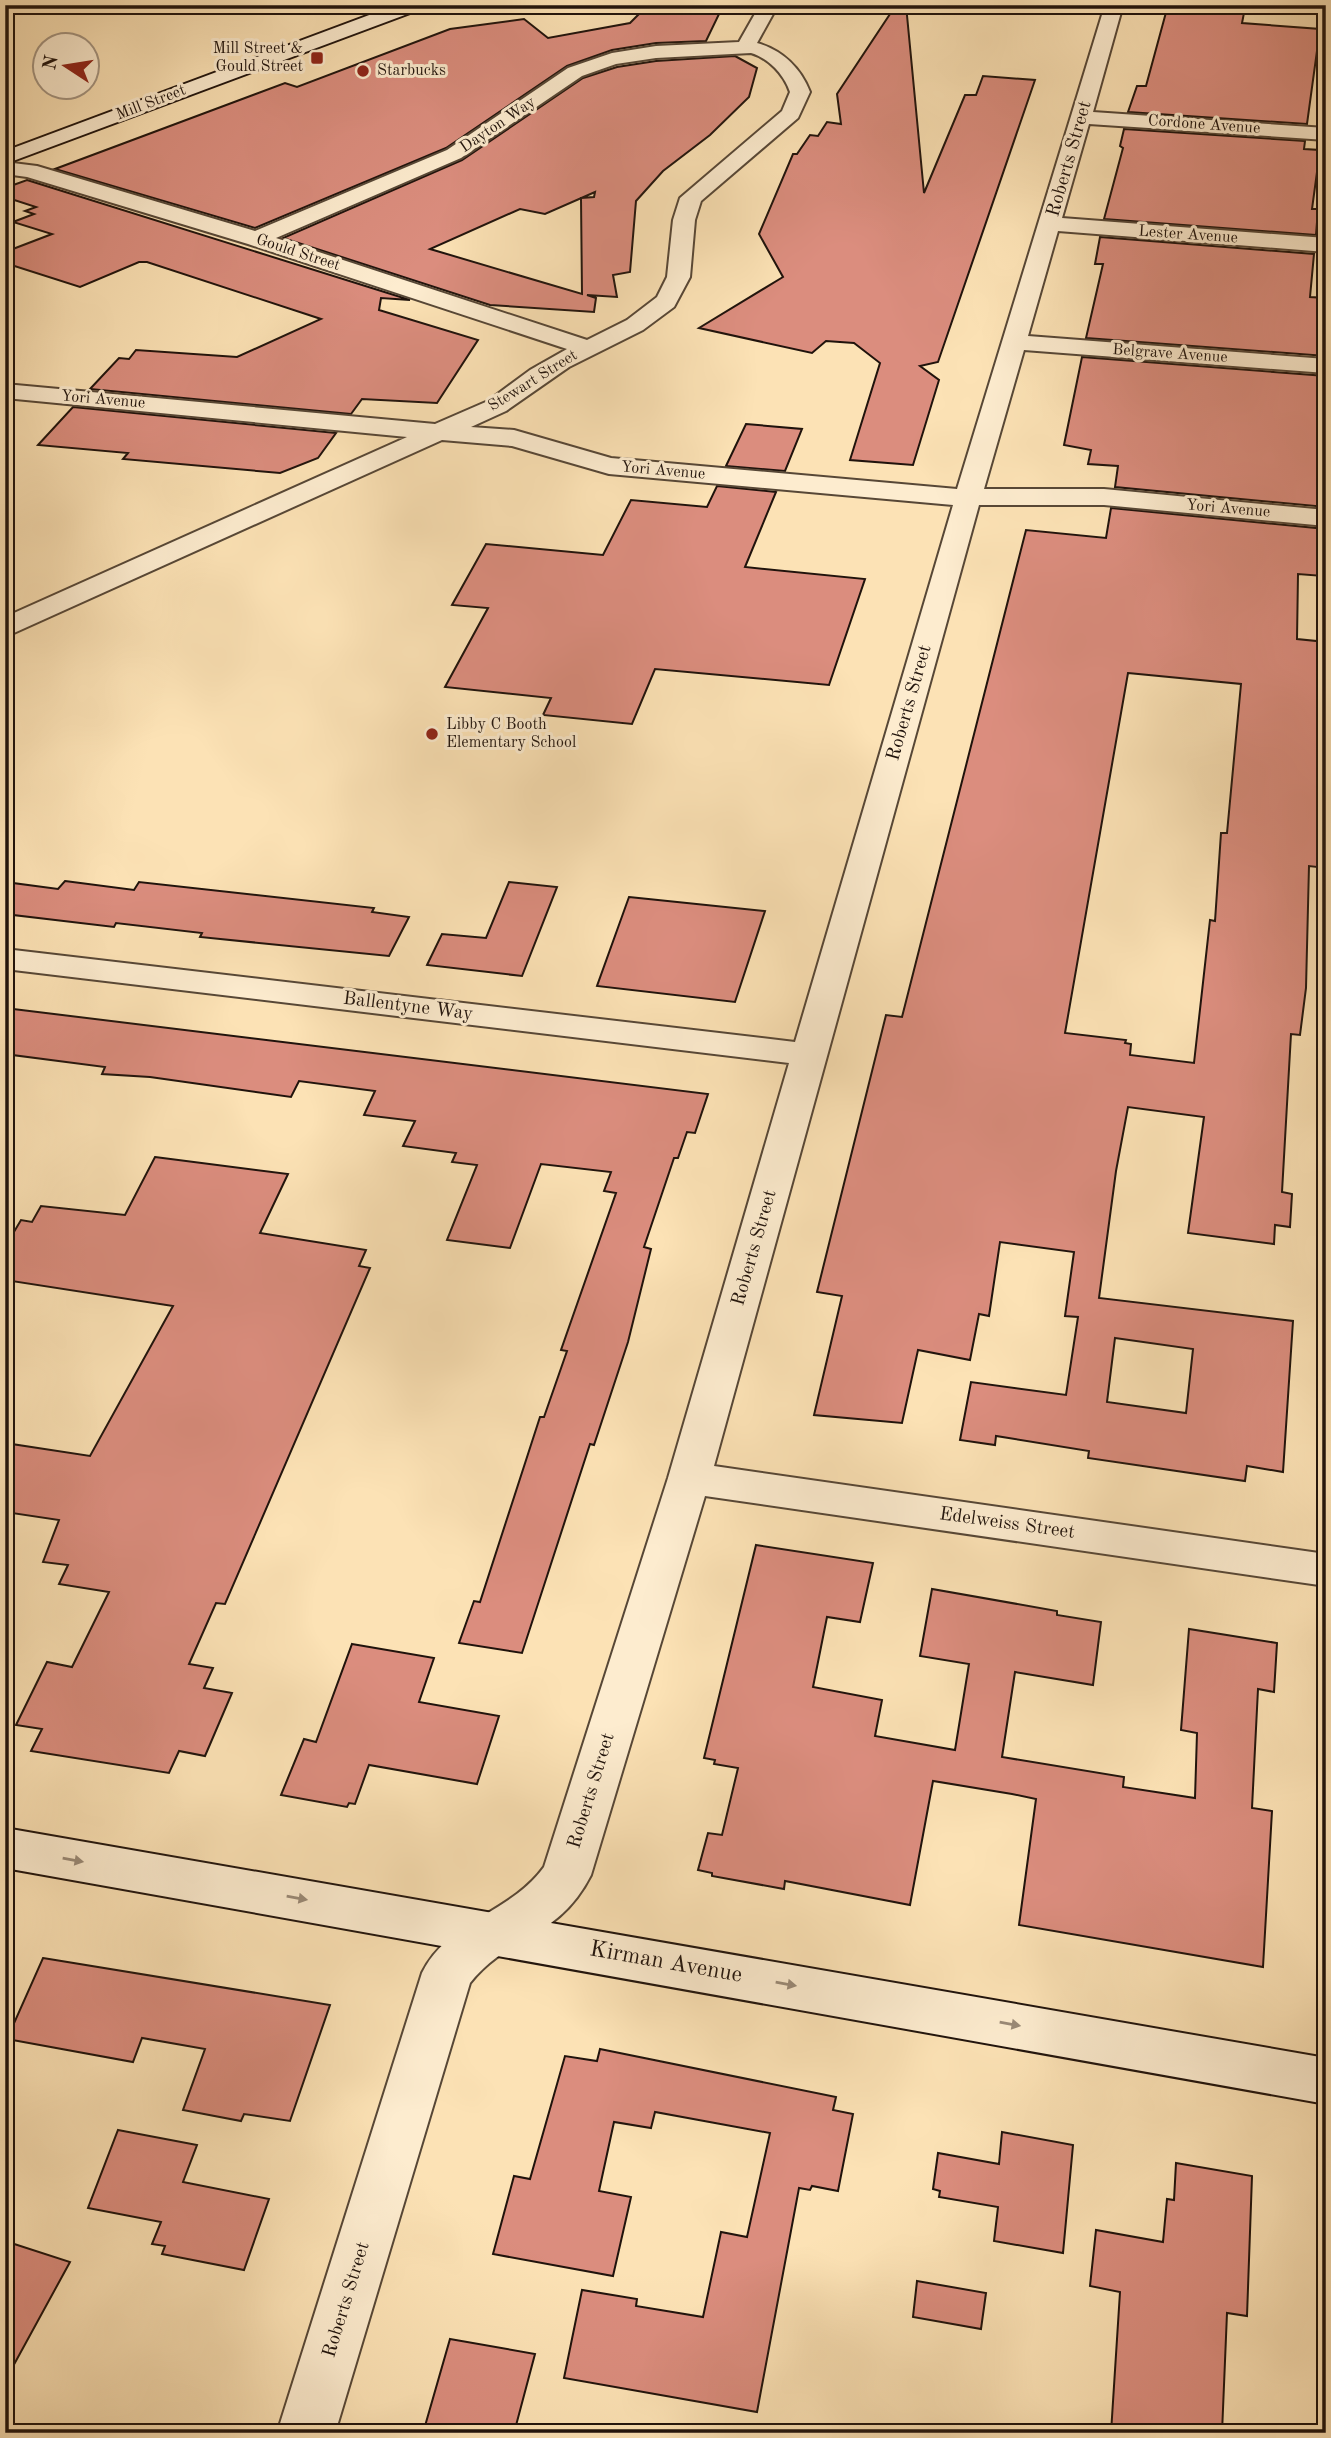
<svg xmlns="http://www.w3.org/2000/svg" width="1331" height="2438" font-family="'Old Standard TT',serif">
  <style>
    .building { fill: #db8d7e; stroke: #20130c; stroke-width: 2; fill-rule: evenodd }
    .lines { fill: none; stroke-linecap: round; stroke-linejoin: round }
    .street-casing { stroke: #574736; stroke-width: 4 }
    .secondary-casing { stroke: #20130c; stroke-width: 4 }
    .street { fill: #fdeccf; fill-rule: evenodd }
    .secondary { fill: #fdeccf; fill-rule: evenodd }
    .oneway { fill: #9a8a77 }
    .poi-dot { fill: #8f2418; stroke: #fdeccf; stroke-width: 2.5 }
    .labels { text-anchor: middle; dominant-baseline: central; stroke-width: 6; stroke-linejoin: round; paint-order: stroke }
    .far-poi-label { font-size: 16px; fill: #20130c; stroke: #fdeccf; text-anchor: start }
    .far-street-label { font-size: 16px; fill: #20130c; stroke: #fdeccf }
    .street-label { font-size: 19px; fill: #20130c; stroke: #fdeccf }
    .near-street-label { font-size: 23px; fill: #20130c; stroke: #fdeccf }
  </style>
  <rect width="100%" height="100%" fill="#fce2b5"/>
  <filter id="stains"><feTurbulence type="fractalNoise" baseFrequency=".00286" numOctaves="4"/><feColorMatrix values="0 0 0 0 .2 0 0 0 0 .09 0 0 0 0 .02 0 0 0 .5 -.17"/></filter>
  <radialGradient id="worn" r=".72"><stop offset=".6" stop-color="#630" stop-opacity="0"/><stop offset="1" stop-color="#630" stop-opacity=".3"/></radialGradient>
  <g class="building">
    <polygon points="896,5 906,5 924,193 965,95 976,95 983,76 1035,80 938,362 920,366 939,380 913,465 850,460 880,363 854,343 826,341 812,353 699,328 783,277 759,234 793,154 797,154 810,135 818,136 827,122 841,124 837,94"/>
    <polygon points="1168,5 1245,8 1242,23 1320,29 1307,124 1128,112 1137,86 1146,86"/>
    <polygon points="647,6 721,10 706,41 656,43 612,50 567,66 446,148 255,228 55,169 285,83 297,87 450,29 524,19 548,38 630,23"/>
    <path d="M 735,56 L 757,68 L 749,97 L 710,135 L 663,171 L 636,201 L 630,272 L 613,275 L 617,297 L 587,295 L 596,298 L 594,312 L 490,305 L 283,238 L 462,160 L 583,78 L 617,67 L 656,61 ZM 595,192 L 594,197 L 581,198 L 582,294 L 430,249 L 520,209 L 545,214 Z"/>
    <polygon points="1124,129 1305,141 1304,149 1320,150 1312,209 1318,209 1316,235 1104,219 1123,148 1120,146"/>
    <polygon points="27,180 410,300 381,298 379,310 478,340 437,403 362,399 351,414 90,389 119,358 129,359 136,350 237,357 321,319 147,262 139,262 80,287 5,263 5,252 52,234 13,222 34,214 25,211 36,207 5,197 5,188"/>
    <polygon points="1100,237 1314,254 1310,297 1326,298 1326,356 1086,338 1103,264 1095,264"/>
    <polygon points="1082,357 1326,376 1326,507 1115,487 1118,466 1088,464 1091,450 1064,445"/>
    <polygon points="73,407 336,433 318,458 280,473 123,459 128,453 38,445"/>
    <polygon points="746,424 802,429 785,471 726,466"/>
    <polygon points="717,486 776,492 745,567 865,579 829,685 655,669 632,724 543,715 551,698 445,687 488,608 452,605 486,544 603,555 631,500 707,507"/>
    <path d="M 1111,508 L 1326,529 L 1323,576 L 1298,574 L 1297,639 L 1326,642 L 1326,868 L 1309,866 L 1306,988 L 1300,1035 L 1291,1034 L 1282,1192 L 1292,1194 L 1290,1227 L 1275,1225 L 1274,1244 L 1188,1233 L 1204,1117 L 1128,1107 L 1116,1171 L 1099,1298 L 1293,1321 L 1283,1472 L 1247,1466 L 1245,1481 L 1088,1458 L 1089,1451 L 996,1436 L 995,1445 L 960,1440 L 971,1382 L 1066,1395 L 1078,1317 L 1065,1316 L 1074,1252 L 1000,1242 L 989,1316 L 979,1314 L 970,1360 L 918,1350 L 902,1423 L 814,1415 L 842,1296 L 817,1292 L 886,1015 L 902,1017 L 1026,530 L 1106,538 ZM 1128,673 L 1241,684 L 1227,833 L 1221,833 L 1215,921 L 1210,920 L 1194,1063 L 1130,1055 L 1131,1044 L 1125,1043 L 1126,1040 L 1065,1033 ZM 1115,1338 L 1193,1349 L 1186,1413 L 1107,1402 Z"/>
    <polygon points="65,881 134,890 139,882 374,908 372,912 409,917 389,956 200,937 202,933 116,923 114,927 5,914 5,882 58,889"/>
    <polygon points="509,882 557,887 522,976 427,965 442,934 486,938"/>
    <polygon points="629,897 765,911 735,1002 597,986"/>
    <polygon points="5,1008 708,1094 695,1133 687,1132 678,1158 674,1158 644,1247 651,1249 628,1342 594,1445 590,1444 522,1653 459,1643 474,1601 480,1602 540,1417 544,1417 567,1351 561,1350 616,1193 604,1191 611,1172 541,1164 510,1248 447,1240 477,1165 452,1162 456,1153 403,1146 415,1121 364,1115 375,1091 299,1081 291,1097 150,1077 102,1074 105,1067 5,1054"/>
    <polygon points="155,1157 288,1174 260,1233 366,1250 359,1266 370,1268 225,1604 216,1603 189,1664 213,1668 204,1688 232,1693 205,1756 179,1751 169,1773 31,1751 42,1729 16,1725 47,1662 72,1667 109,1592 59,1584 68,1565 43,1562 59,1520 5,1512 5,1443 90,1456 173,1306 5,1280 5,1247 21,1220 32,1222 41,1206 125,1215"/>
    <polygon points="756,1545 873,1563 860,1622 827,1617 813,1687 882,1700 875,1736 955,1750 969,1664 920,1656 932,1589 1057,1611 1057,1615 1101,1622 1093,1685 1015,1672 1002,1757 1124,1777 1123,1787 1195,1798 1197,1733 1181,1730 1189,1629 1277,1643 1274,1692 1258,1689 1252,1808 1272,1811 1263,1967 1019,1925 1036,1799 1012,1794 933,1781 910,1905 785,1881 784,1889 712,1876 712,1873 698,1870 708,1833 722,1835 738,1768 714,1764 715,1760 704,1758"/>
    <polygon points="352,1644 434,1658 419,1702 499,1716 477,1784 369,1765 355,1804 349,1803 347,1807 281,1795 304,1739 316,1742"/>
    <polygon points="43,1958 330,2005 290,2121 244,2114 241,2121 183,2110 205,2049 142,2038 133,2062 7,2039"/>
    <polygon points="600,2049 836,2097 833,2110 853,2114 838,2191 812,2186 810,2190 799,2188 757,2412 564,2378 582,2290 637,2299 636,2306 703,2317 721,2232 747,2237 770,2133 655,2112 651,2128 614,2122 599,2191 631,2197 613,2276 493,2254 514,2176 530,2179 565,2056 597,2061"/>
    <polygon points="118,2130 197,2145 183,2182 269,2199 244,2270 162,2254 165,2246 152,2244 161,2222 88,2208"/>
    <polygon points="1002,2132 1073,2145 1063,2253 994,2241 998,2207 939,2197 940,2191 933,2189 938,2153 999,2164"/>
    <polygon points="1176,2163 1252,2176 1247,2316 1227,2313 1222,2433 1111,2433 1120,2292 1090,2286 1096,2230 1163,2242 1167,2199 1174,2200"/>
    <polygon points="5,2241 70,2262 5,2381"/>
    <polygon points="917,2281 986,2293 981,2329 913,2317"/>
    <polygon points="450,2339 535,2354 514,2433 423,2433"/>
  </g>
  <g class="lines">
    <g class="street-casing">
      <path id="street" d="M 760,5 L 778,5 L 757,43 C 782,50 801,68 810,92 L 798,118 L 701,201 L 695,220 L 690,277 L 674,307 L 643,330 L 569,367 L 506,411 L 471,427 L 514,430 L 611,458 L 957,489 L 1105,5 L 1123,5 L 1093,112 L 1326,128 L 1326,140 L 1089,124 L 1062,218 L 1326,238 L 1326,252 L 1058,231 L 1028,336 L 1326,359 L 1326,373 L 1024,350 L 984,489 L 1104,489 L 1326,510 L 1326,526 L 1104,505 L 979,505 L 714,1466 L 1326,1554 L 1326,1586 L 705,1496 L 591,1875 C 558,1940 509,1934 470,1983 L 335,2433 L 277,2433 L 422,1973 C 448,1920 510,1914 544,1867 L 668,1478 L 789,1063 L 5,969 L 5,949 L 795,1042 L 953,505 L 609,474 L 512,446 L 442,440 L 5,637 L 5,617 L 407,437 L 5,398 L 5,384 L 435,424 L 488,401 L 530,370 L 567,349 L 248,244 L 27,177 L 5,174 L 5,162 L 37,166 L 255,231 L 447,150 L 568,68 L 612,53 L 656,46 L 739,42 ZM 751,53 C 768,58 784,74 790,92 L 782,111 L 680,198 L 673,220 L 667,277 L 657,297 L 627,320 L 587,340 L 276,238 L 461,158 L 582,76 L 616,64 L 656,58 Z"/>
    </g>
    <g class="secondary-casing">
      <g id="secondary">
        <polygon points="396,5 423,5 421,9 5,164 5,151"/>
        <polygon points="5,1828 1326,2058 1326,2104 5,1868"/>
      </g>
    </g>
    <use href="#street" class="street"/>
    <use href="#secondary" class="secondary"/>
  </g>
  <defs><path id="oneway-solid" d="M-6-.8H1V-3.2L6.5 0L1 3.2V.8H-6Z" transform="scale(1.75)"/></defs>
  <g class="oneway">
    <use href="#oneway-solid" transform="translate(73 1860) rotate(10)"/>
    <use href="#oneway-solid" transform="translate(297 1898) rotate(10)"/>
    <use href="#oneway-solid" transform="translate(786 1984) rotate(10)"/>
    <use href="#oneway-solid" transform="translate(1010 2024) rotate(10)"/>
  </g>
  <g class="poi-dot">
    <rect x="310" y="51" width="14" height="14" rx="3.5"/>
    <circle cx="363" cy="71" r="7"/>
    <circle cx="432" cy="734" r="7"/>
  </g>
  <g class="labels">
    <g class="far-poi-label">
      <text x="303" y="49" text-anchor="end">Mill Street &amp;<tspan x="303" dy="18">Gould Street</tspan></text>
      <text x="377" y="71">Starbucks</text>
      <text x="446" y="725">Libby C Booth<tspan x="446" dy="18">Elementary School</tspan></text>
    </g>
    <g class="far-street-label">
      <text transform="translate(151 103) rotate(-21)">Mill Street</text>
      <text transform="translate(498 125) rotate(-34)">Dayton Way</text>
      <text transform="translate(1204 125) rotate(4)">Cordone Avenue</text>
      <text transform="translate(1188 235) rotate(4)">Lester Avenue</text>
      <text transform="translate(298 253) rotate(18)">Gould Street</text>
      <text transform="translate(1170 354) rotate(4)">Belgrave Avenue</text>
      <text transform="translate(533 381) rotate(-32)">Stewart Street</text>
      <text transform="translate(103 400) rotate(5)">Yori Avenue</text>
      <text transform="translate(663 471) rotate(5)">Yori Avenue</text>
      <text transform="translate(1228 509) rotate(5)">Yori Avenue</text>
    </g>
    <g class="street-label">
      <text transform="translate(1070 159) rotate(-74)">Roberts Street</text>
      <text transform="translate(910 703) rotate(-74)">Roberts Street</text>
      <text transform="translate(408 1007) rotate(7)">Ballentyne Way</text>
      <text transform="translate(755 1248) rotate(-74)">Roberts Street</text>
      <text transform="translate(1007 1524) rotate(8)">Edelweiss Street</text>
      <text transform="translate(592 1791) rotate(-73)">Roberts Street</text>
      <text transform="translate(347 2300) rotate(-73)">Roberts Street</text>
    </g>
    <g class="near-street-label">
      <text transform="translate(666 1962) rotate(10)">Kirman Avenue</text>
    </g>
  </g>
  <rect width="1331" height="2438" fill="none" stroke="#fce2b5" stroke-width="28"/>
  <rect x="7" y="7" width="1317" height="2424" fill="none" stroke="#20130c" stroke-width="3.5"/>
  <rect x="14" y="14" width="1303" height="2410" fill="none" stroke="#20130c" stroke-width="2"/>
  <g transform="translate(66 66) rotate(282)"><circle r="33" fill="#fdeccf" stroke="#a59581" stroke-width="2"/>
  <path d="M0-5L12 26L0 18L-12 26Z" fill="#8f2418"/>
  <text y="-10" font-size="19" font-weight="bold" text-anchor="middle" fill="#20130c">N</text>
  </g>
  <rect width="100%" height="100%" filter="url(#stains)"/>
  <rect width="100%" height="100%" fill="url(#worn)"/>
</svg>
